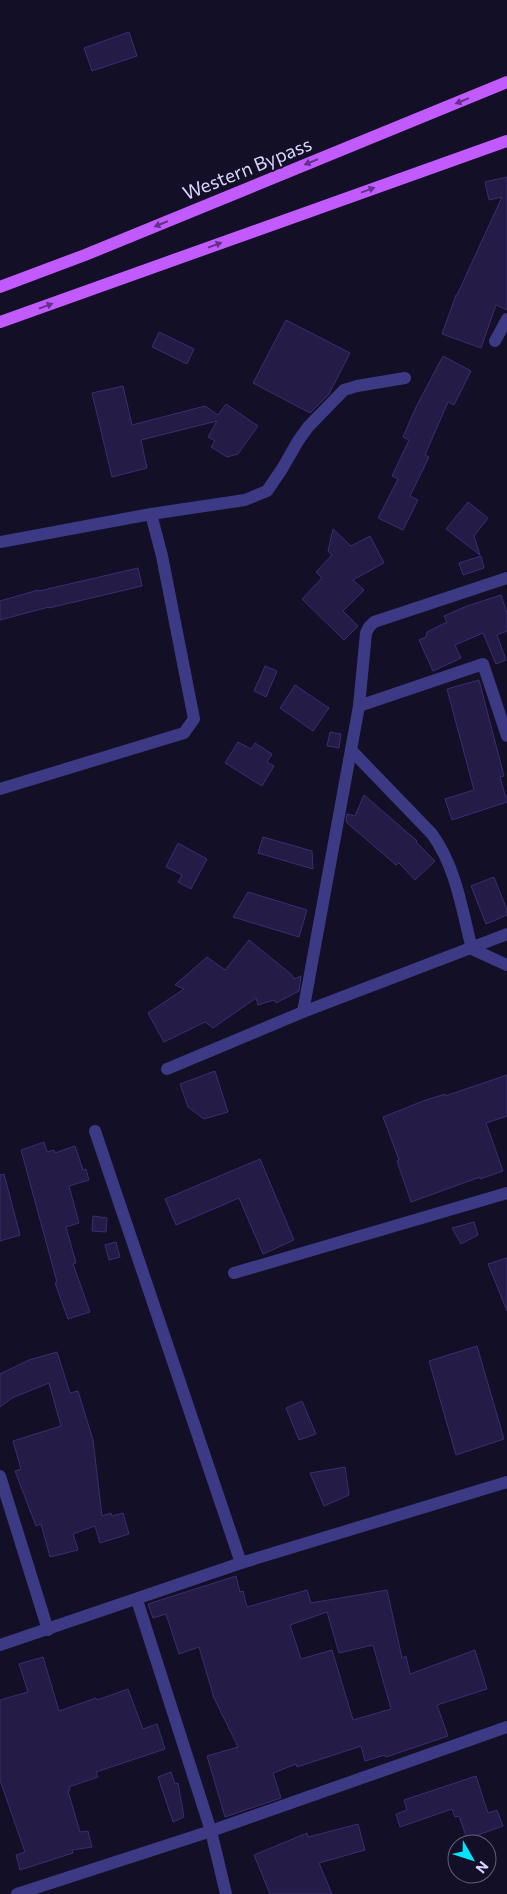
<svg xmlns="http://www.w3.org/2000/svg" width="507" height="1894" font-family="Commissioner,sans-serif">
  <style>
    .building { fill: #241b47; stroke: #3b2d73; fill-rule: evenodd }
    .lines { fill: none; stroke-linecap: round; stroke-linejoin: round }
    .minor { stroke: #3d3a85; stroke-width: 12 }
    .major { stroke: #c25bff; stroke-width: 12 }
    .oneway { fill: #623188 }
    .labels { text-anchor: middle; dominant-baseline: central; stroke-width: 4; stroke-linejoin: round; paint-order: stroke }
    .street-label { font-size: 19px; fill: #d9d4ff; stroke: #130f26 }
  </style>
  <rect width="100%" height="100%" fill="#130f26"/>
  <g class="building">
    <polygon points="129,32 137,56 92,71 84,48"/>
    <polygon points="507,177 507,310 496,305 481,348 442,334 456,295 457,295 502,197 489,200 485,182"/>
    <polygon points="286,320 350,353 329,394 310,413 253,383"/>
    <polygon points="159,332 194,349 187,364 152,347"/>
    <polygon points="443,356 471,371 454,405 448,402 425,455 429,457 410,496 418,500 403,530 378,518 398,479 392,476 409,440 403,437 416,407"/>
    <polygon points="123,386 132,425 205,406 218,415 226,404 258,426 238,454 227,457 211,447 215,441 208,437 217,421 141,440 147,468 112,477 92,393"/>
    <polygon points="468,502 488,518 474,536 480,555 446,529"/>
    <polygon points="333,529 351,546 370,536 384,563 353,580 364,590 343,611 358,626 344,640 302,599 322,578 316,572 332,555 328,551"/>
    <polygon points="481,556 484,568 463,575 459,563"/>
    <polygon points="138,568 142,586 49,608 49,607 0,620 0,601 38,590 39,591"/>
    <polygon points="501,595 507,613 507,631 497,635 506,660 496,664 483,633 455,645 461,658 433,671 419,640 426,637 427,632 447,622 444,616 467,606"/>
    <polygon points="265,666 277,671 266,697 254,691"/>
    <polygon points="479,680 504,776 500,777 507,802 452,820 445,799 474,790 447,689"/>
    <polygon points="295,685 329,708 313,731 280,708"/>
    <polygon points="330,732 341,734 339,748 327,746"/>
    <polygon points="238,742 251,749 255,743 272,754 267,762 274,766 262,786 225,763"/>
    <polygon points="364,795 417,841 416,842 435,861 415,880 399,863 396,865 346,822 347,814 355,816"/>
    <polygon points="263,837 312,851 313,869 258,853"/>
    <polygon points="178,843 207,859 191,889 178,882 182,875 166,867"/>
    <polygon points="494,877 507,910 507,915 486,924 471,886"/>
    <polygon points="248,892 307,910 299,937 233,917"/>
    <polygon points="249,940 292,975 294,979 301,976 299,991 276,1003 274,1000 258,1005 256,998 213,1028 205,1022 164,1042 148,1013 184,989 175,985 207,957 225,970"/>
    <polygon points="215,1071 228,1112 204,1119 188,1107 180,1084"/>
    <polygon points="507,1075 507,1116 486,1123 503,1171 480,1179 480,1177 411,1202 397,1161 399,1160 383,1117 423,1101 445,1094 445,1096"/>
    <polygon points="44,1142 47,1152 54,1150 55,1153 75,1146 83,1170 86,1169 89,1180 69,1186 79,1223 66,1227 76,1263 73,1264 90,1312 68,1319 55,1283 57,1282 21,1150"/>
    <polygon points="260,1159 294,1240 263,1254 239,1198 176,1225 165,1199"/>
    <polygon points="4,1174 20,1235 0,1241 0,1175"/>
    <polygon points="93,1216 107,1218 106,1232 92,1231"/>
    <polygon points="474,1222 478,1235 461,1244 452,1228"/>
    <polygon points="116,1242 120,1257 109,1260 105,1245"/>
    <polygon points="507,1258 507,1311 488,1264"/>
    <polygon points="477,1346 504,1439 456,1455 429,1361"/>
    <polygon points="57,1352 70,1393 78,1391 93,1440 102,1516 111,1513 112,1516 123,1513 129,1534 100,1543 95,1526 73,1534 78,1550 50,1557 41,1524 36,1526 15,1471 21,1469 13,1441 61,1426 49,1383 12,1398 0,1407 0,1374 29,1360"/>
    <polygon points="302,1401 316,1434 299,1440 286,1408"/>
    <polygon points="345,1467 349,1495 324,1506 310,1473"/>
    <path d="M 236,1576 L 240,1592 L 243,1591 L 247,1607 L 307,1590 L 311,1603 L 387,1590 L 402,1658 L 406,1656 L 410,1674 L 475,1650 L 487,1689 L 437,1705 L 448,1736 L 386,1757 L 385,1755 L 365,1761 L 361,1746 L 297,1767 L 296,1764 L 273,1773 L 281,1798 L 225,1817 L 207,1756 L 238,1747 L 214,1698 L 199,1647 L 179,1654 L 166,1614 L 153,1618 L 148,1604 ZM 327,1612 L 339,1653 L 373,1645 L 391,1709 L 353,1720 L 332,1650 L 301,1659 L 290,1625 Z"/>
    <polygon points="43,1657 59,1711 96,1698 97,1700 128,1689 143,1729 157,1724 165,1749 96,1772 98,1777 69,1787 70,1790 68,1791 80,1832 88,1831 92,1847 72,1850 73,1853 20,1870 16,1855 25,1852 0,1780 0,1700 28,1692 19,1664"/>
    <polygon points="171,1772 175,1784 178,1783 184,1817 173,1822 158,1777"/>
    <polygon points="476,1776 488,1813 497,1810 503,1826 467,1839 459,1816 455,1817 452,1809 400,1827 396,1814 407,1810 404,1800"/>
    <polygon points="358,1824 365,1850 319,1863 332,1894 270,1894 254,1855 307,1833 308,1837"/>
  </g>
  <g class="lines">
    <g class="minor">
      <polyline points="495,341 507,319"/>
      <polyline points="0,542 151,514 245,500 267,491 282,469 298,441 308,427 344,390 357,386 405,378"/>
      <polyline points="359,706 483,664 507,736"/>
      <path d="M 351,750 L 432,834 C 456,867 462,910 472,949 L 507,965"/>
      <polyline points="0,789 184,733 194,719 162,556 151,514"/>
      <polyline points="303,1012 359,706 366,633 369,627 374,622 507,578"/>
      <polyline points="167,1069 303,1012 507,934"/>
      <polyline points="95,1131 241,1563"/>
      <polyline points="234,1273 507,1193"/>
      <polyline points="0,1476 48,1630"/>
      <polyline points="137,1600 211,1831 226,1894"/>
      <polyline points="0,1645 241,1563 507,1482"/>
      <polyline points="17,1894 211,1831 507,1727"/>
    </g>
    <g class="major">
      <polyline points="0,287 85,255 507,82"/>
      <polyline points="0,322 507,141"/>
    </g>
  </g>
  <defs><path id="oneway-solid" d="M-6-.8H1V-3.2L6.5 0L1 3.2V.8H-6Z" transform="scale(1.25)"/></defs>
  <g class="oneway">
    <use href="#oneway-solid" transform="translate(462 101) rotate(158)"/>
    <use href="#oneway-solid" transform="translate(311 162) rotate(158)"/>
    <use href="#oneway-solid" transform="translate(368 190) rotate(-20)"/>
    <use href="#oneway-solid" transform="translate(161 224) rotate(158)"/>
    <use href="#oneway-solid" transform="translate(215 245) rotate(-20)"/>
    <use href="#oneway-solid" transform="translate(46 306) rotate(-20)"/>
  </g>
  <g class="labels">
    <g class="street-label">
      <text transform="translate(247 168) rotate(-22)">Western Bypass</text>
    </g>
  </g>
  <g transform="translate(472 1859) rotate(129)"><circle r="24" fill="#130f26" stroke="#625e7d"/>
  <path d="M0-4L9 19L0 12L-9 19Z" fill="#00e5ff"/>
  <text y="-8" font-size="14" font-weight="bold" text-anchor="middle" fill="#d9d4ff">N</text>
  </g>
</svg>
